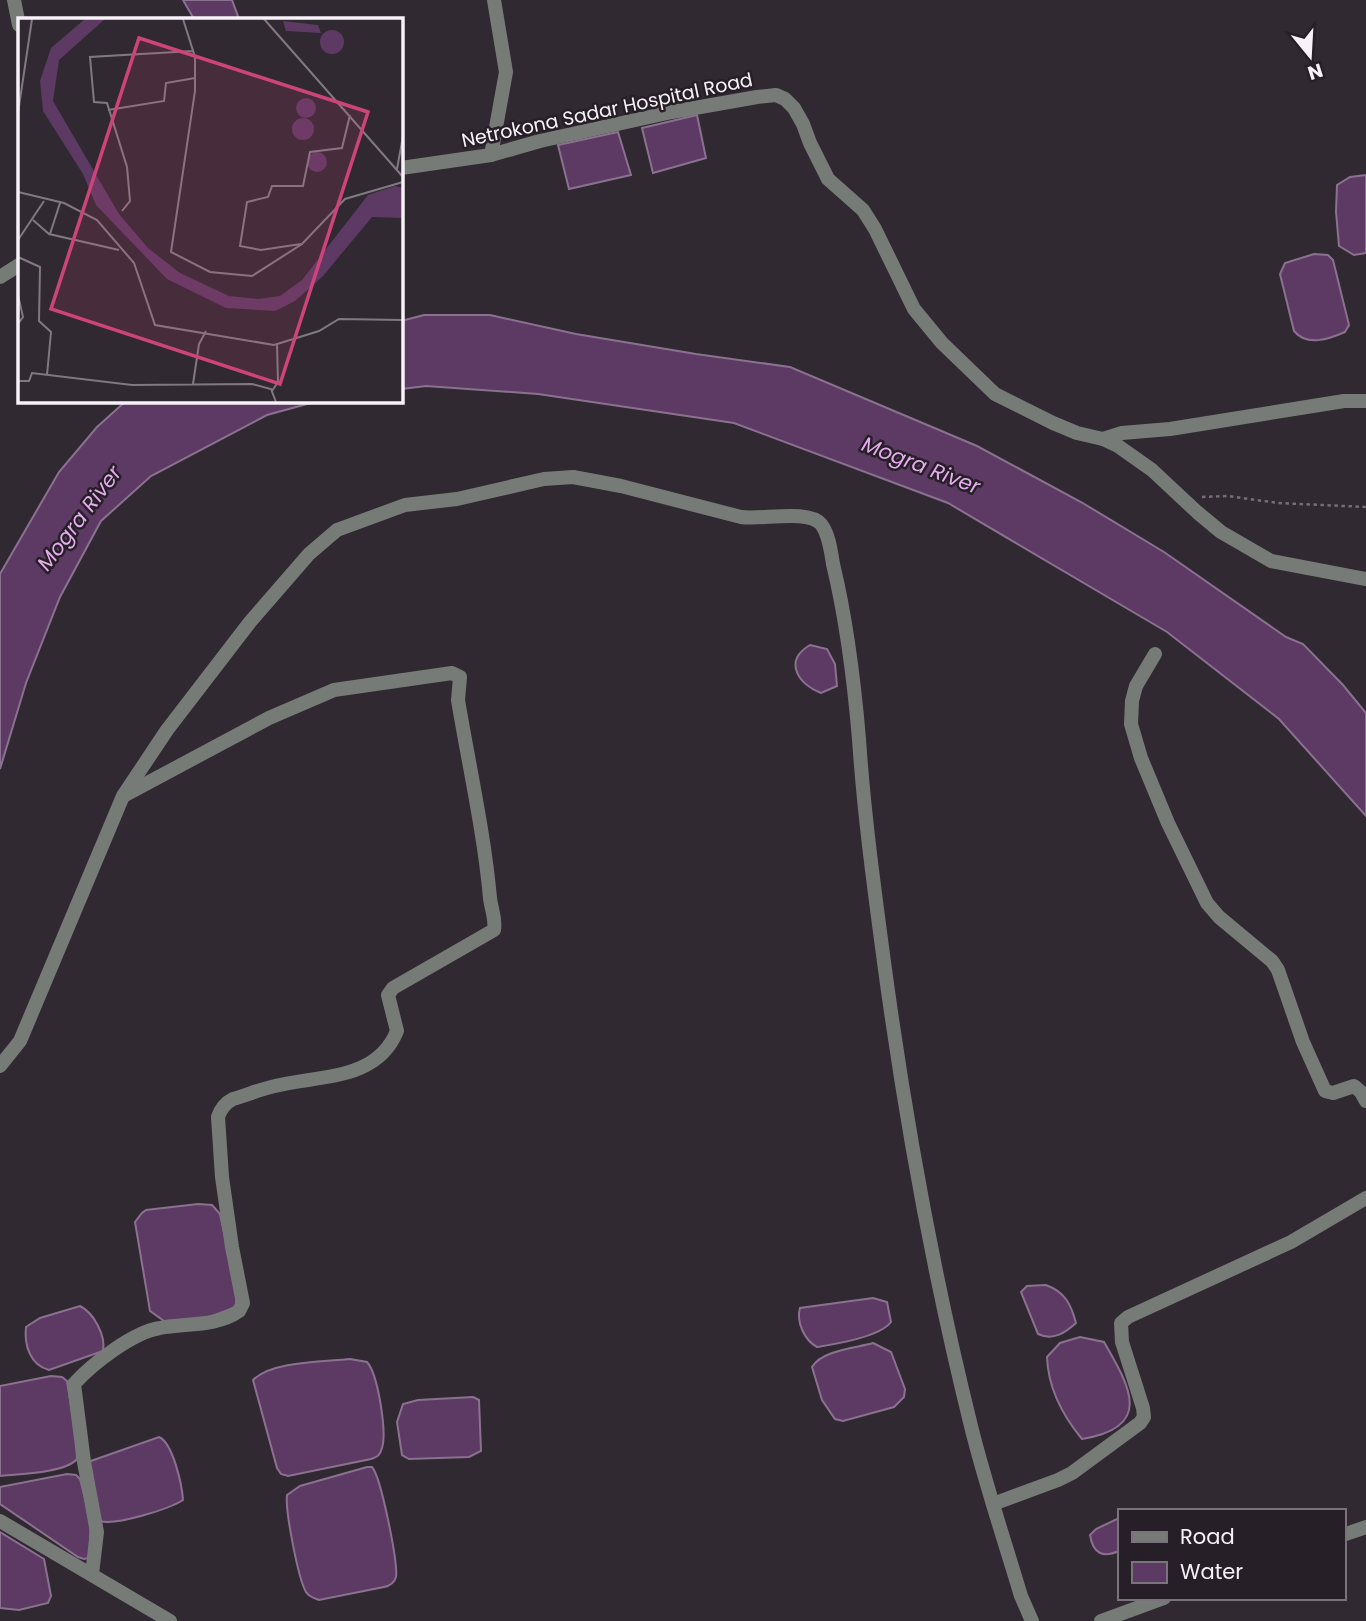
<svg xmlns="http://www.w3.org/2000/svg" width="1366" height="1621" font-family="Poppins,sans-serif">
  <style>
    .water { fill: #5d3a63; stroke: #8b7190; stroke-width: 2 }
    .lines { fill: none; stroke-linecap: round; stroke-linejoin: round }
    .path { stroke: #746e75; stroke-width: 2.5; stroke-dasharray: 3.5 3.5; stroke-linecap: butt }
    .minor { stroke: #777b77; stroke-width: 14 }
    .tertiary { stroke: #777b77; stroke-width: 14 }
    .labels { text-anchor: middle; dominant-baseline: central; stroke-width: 5; stroke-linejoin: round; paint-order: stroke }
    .street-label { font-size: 19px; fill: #f7f2f8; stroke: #261f28 }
    .water-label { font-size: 21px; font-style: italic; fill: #e4aced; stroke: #261f28 }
    .inset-road { fill: none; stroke: #807981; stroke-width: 2 }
    .view { fill: #cd447a; fill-opacity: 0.15; stroke: #cd447a; stroke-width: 3.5 }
    .inset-edge { fill: none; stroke: #f7f2f8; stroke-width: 3.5 }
  </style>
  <rect width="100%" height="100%" fill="#302931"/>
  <g class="water">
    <polygon points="183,0 232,0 239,19 194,19"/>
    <polygon points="697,115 706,158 653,173 642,128"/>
    <polygon points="618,132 631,175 569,189 558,145"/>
    <polygon points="1366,175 1366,253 1354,255 1339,246 1336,212 1337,185 1350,177"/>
    <path d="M 1314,254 L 1328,255 L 1333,260 L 1349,325 L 1345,332 C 1329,339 1307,347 1294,331 L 1280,274 L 1285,263 Z"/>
    <polygon points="424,315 490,315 576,334 696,354 790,367 977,446 1081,502 1164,552 1286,637 1303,644 1343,685 1366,713 1366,816 1279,719 1167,632 948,503 734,423 538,394 426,386 401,389 401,321"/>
    <polygon points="126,401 318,401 267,415 151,476 101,521 60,597 26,683 0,769 0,574 59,472 97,427"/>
    <path d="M 810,645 L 827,649 L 835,664 L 837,686 L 821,693 C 798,684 783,661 810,645 Z"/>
    <polygon points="198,1204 212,1205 220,1214 236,1289 236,1307 207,1318 164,1321 150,1311 135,1222 142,1213 146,1210"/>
    <path d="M 1046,1285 C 1065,1292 1071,1304 1076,1323 C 1065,1333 1053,1341 1038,1334 L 1021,1292 L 1027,1286 Z"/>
    <path d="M 873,1298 L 887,1302 L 891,1322 C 880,1337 835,1344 817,1347 C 804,1340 796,1321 800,1308 Z"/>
    <path d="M 80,1306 C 94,1313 106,1336 103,1351 L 49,1370 C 30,1365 24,1345 26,1327 L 40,1318 Z"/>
    <path d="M 1080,1337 L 1104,1342 C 1130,1387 1154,1427 1082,1439 C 1063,1416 1048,1387 1047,1357 L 1060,1343 Z"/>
    <path d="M 873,1343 L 891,1352 L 905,1389 L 904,1397 L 894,1407 L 843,1421 L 835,1419 L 822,1400 L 812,1367 C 822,1350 856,1348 873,1343 Z"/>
    <path d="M 350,1359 L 367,1362 C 378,1374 387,1432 382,1448 C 380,1455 378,1457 371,1459 L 288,1476 L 281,1474 L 277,1468 L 253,1380 C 272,1361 324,1362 350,1359 Z"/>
    <path d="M 51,1376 L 62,1377 L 67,1381 L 76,1437 L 77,1459 C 65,1473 19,1474 0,1476 L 0,1386 Z"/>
    <polygon points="473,1397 479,1400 481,1451 469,1457 409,1459 402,1455 397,1422 403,1404 418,1400"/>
    <path d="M 159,1437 C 173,1443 182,1485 183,1500 C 169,1509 115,1526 100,1521 L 88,1462 Z"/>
    <path d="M 367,1467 L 372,1467 C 381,1477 398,1562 396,1577 C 394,1584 389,1586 384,1587 L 319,1600 C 314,1598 309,1597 306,1592 C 298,1578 285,1510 287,1495 L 300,1486 Z"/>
    <polygon points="67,1474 76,1475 80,1479 91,1520 89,1558 84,1559 78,1557 0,1504 0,1487"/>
    <path d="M 1119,1518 L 1119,1551 C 1103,1558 1093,1554 1090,1535 L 1096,1529 Z"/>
    <polygon points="0,1532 44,1559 51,1596 48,1603 19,1610 0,1608"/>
  </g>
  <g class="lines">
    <polyline class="path" points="1202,497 1228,496 1278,503 1366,507"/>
    <g class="minor">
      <polyline points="14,0 19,25"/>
      <polyline points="491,155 506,72 494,0"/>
      <polyline points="401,168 491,155 540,141 672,112 757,97 776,95 785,99 794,108 803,124 810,143 828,179 863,210 875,229 914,309 942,343 995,394 1053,423 1077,433 1103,439 1118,446 1152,470 1197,512 1221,532 1271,561 1366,579"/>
      <polyline points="0,277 19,265"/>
      <polyline points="1103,439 1122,433 1170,429 1344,401 1366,401"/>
      <polyline points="1155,654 1136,686 1132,701 1131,724 1141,758 1168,823 1207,903 1219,917 1272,961 1278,970 1303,1042 1325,1091 1333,1093 1354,1086 1361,1092 1366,1101"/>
      <path d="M 0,1066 L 20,1041 L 123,796 L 167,730 L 250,622 L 309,554 L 337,530 L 405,505 L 457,499 L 544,479 L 573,477 L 621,486 L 741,517 C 761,520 808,509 821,524 C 829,534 831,552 833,564 C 847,622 854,680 859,739 C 864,814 874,887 884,962 C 905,1118 933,1273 971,1426 C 985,1483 1004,1539 1021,1596 L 1032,1621"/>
      <polyline points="993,1504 1058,1480 1072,1473 1140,1423 1144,1417 1143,1408 1122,1342 1121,1323 1128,1317 1291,1242 1366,1198"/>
      <polyline points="1343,1535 1366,1527"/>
      <path d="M 92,1574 L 97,1532 L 84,1462 L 74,1384 C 92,1364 133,1332 160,1328 C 186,1323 216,1327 239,1311 L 243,1303 L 232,1247 L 222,1177 L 218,1117 C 221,1108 225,1103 233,1099 C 247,1095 261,1089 275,1086 C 319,1075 377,1081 397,1031 L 388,995 L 393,988 L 494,930 C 496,919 491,908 490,898 C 484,832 469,766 458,700 L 460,677 L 452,673 L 334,690 L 269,718 L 125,795"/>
      <polyline points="1101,1621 1164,1598"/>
    </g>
    <polyline class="tertiary" points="0,1521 170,1621"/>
  </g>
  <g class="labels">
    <g class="street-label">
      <text transform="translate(607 110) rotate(-12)">Netrokona Sadar Hospital Road</text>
    </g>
    <g class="water-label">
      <text transform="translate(921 465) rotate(21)">Mogra River</text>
      <text transform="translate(79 518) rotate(-53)">Mogra River</text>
    </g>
  </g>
  <g transform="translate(18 18)">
    <rect width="385" height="385" fill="#302931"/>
    <path d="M 67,1 L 87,1 L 41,42 L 35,83 L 101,196 L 130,230 L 162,255 L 211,278 L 240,281 L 262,278 L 284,262 L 350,177 L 377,168 L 385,170 L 385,200 L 354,199 L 305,258 L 277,283 L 257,293 L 208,290 L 149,261 L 78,187 L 65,156 L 25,93 L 22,63 L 33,30 ZM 265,3 L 300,7 L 303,15 L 268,13 ZM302 24a12 12 0 1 1 24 0a12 12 0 1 1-24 0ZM278 90a10 10 0 1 1 20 0a10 10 0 1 1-20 0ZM274 111a11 11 0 1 1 22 0a11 11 0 1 1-22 0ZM289 144a10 10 0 1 1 20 0a10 10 0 1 1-20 0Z" fill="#5d3a63"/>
    <path class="inset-road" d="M 165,1 L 177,39 L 177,73 L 153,234 L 192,254 L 234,258 L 284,226 L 327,181 L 385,164M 246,1 L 385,159M 90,92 L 146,83 L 148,65 L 177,60M 0,95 L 14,1M 379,151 L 385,118M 0,174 L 46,185 L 79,202 L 116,245 L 137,307 L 256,327 L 301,313 L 321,301 L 385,302M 104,193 L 112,183 L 109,149 L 89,85 L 76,84 L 72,39 L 175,33M 15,202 L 31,216 L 101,232M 32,216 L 42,185M 0,222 L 26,183M 283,226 L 243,232 L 222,228 L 229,184 L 250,179 L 254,168 L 285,168 L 292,134 L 324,130 L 332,97M 0,239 L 22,249 L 21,303 L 33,314 L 29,357M 0,277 L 5,299 L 0,306M 0,363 L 11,363 L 14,355 L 114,367 L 234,366 L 253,371 L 258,384M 175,366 L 181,326 L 188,313M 254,373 L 260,364 L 259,326"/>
    <path class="view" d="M 121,20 L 350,94 L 262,366 L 33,291 Z"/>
    <rect width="385" height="385" class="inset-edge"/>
  </g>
  <rect x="1118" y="1509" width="228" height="91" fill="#261f28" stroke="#7a737b" stroke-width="2"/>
  <rect x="1132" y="1532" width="35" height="10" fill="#777b77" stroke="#7a737b" stroke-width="2"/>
  <text x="1180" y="1544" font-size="21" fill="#f7f2f8">Road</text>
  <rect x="1132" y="1562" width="35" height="21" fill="#5d3a63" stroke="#7a737b" stroke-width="2"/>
  <text x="1180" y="1579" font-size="21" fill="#f7f2f8">Water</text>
  <g transform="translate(1310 56) rotate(162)" stroke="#261f28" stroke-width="5" paint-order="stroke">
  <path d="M0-5L12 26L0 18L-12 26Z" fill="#f7f2f8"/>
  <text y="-10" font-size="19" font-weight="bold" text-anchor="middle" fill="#f7f2f8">N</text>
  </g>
</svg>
